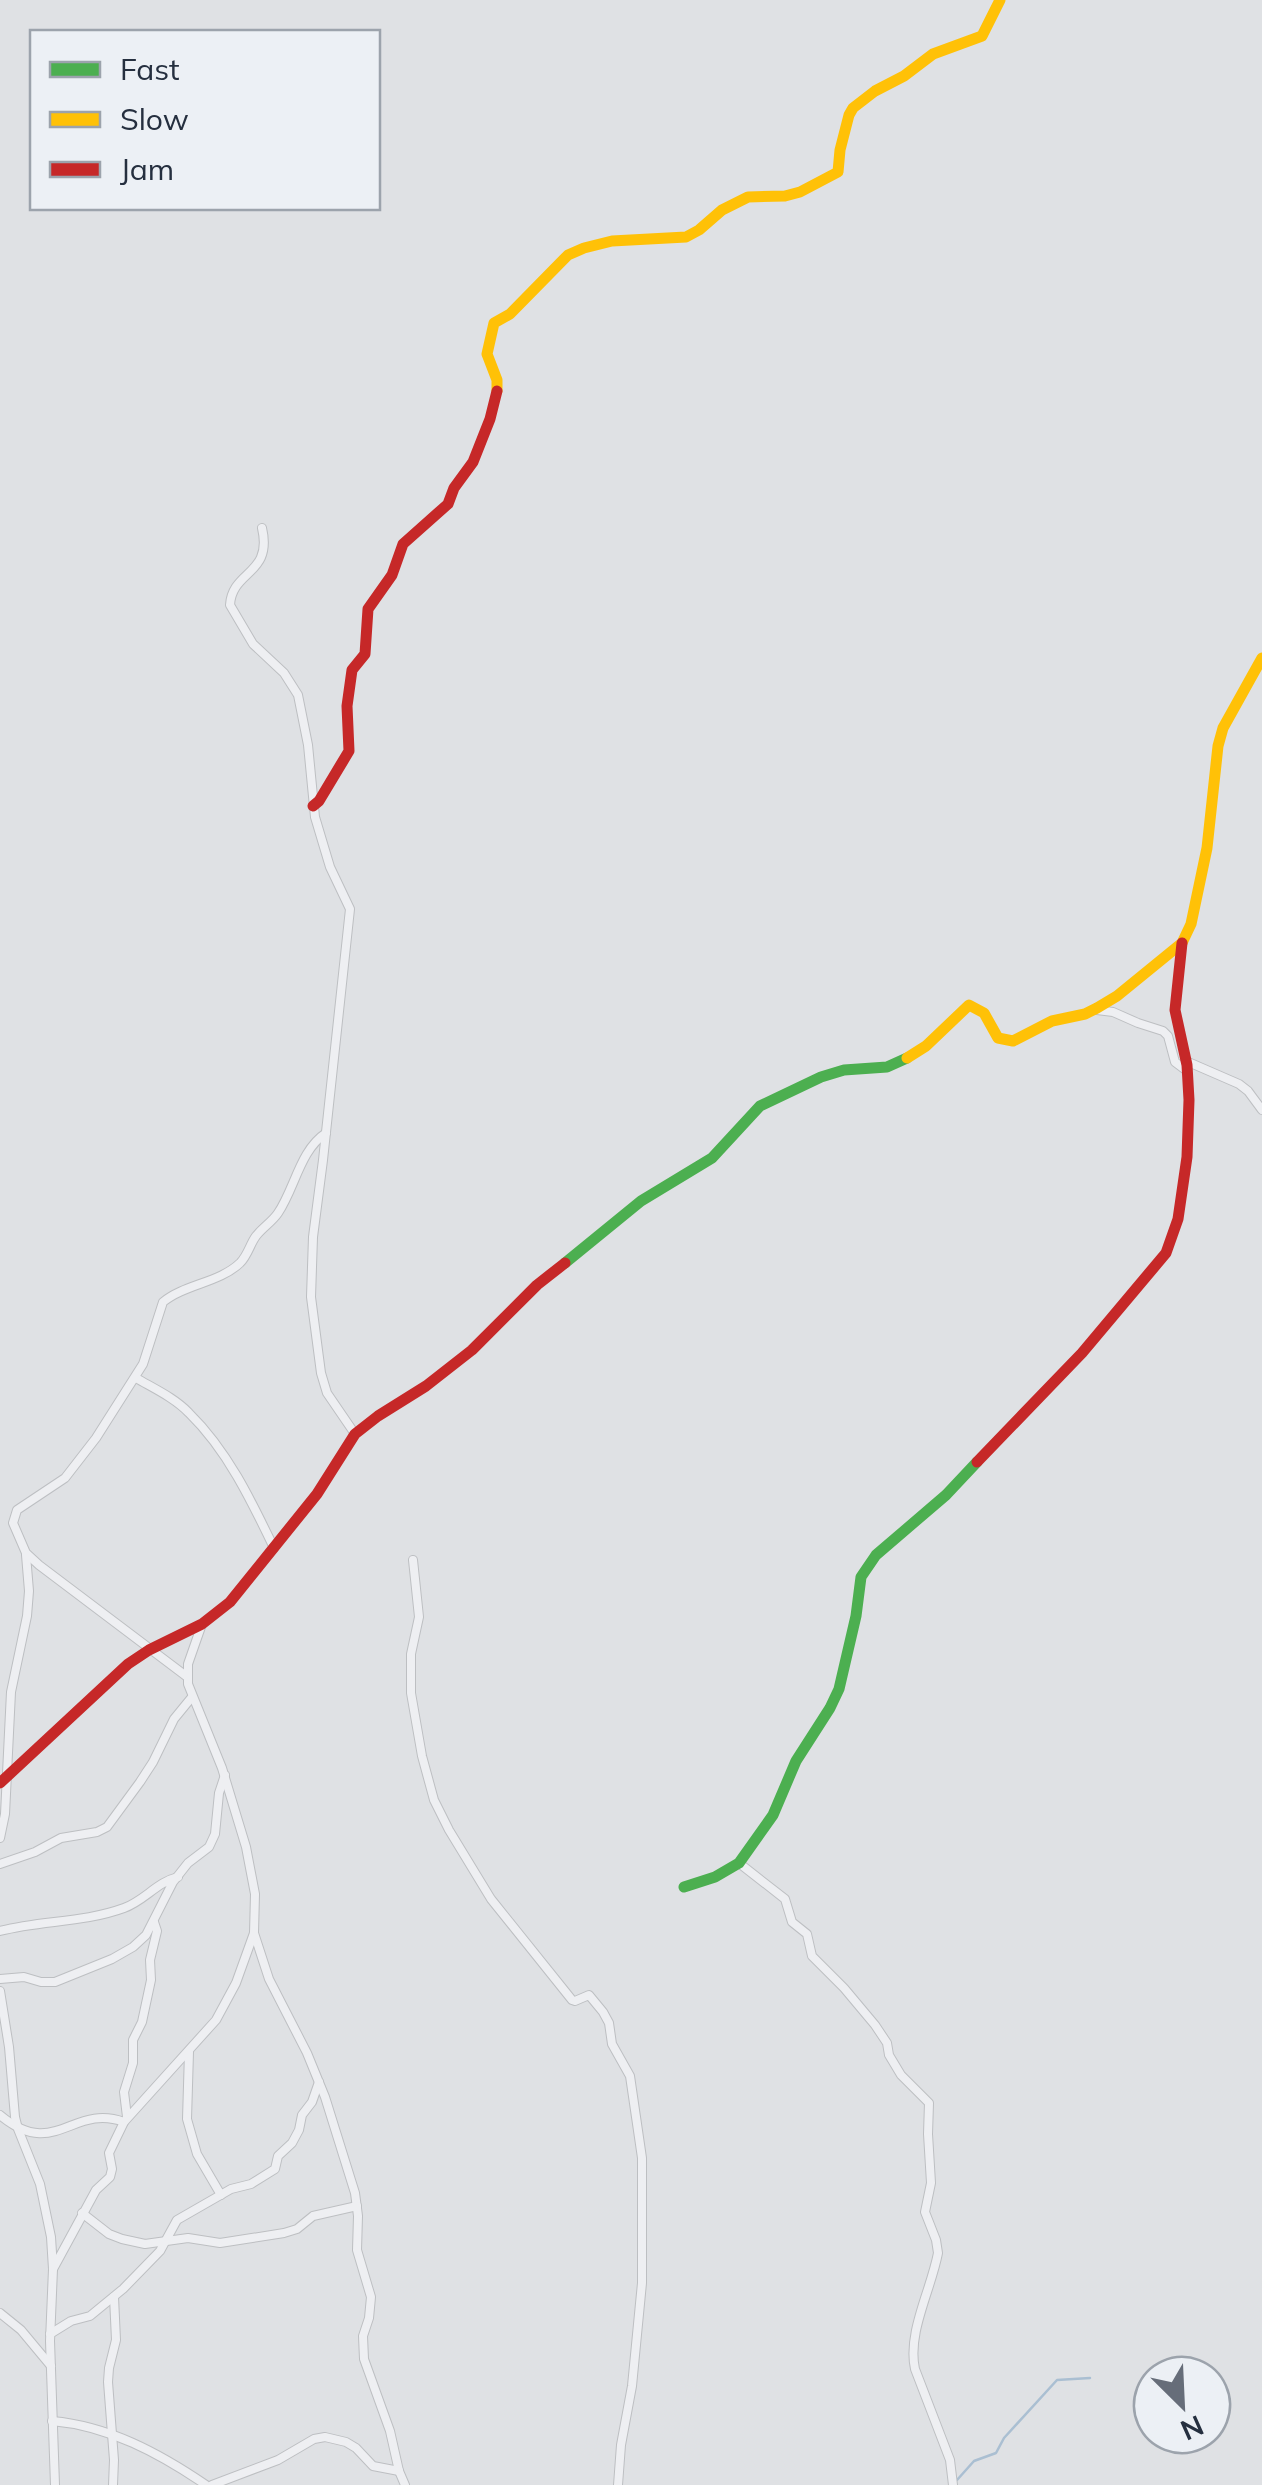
<svg xmlns="http://www.w3.org/2000/svg" width="1262" height="2485" font-family="Mulish,sans-serif">
  <style>
    .lines { fill: none; stroke-linecap: round; stroke-linejoin: round }
    .stream { stroke: #aabfd2; stroke-width: 2.5 }
    .street-casing { stroke: #bdbfc2; stroke-width: 10 }
    .street { stroke: #eeeff2; stroke-width: 8 }
    .fast { stroke: #4caf50; stroke-width: 11 }
    .slow { stroke: #ffc107; stroke-width: 11 }
    .jam { stroke: #c62828; stroke-width: 11 }
  </style>
  <rect width="100%" height="100%" fill="#dfe1e4"/>
  <g class="lines">
    <polyline class="stream" points="957,2480 974,2461 996,2453 1004,2438 1057,2380 1090,2378"/>
    <g class="street-casing">
      <g id="street">
        <path d="M 262,528 C 273,575 232,570 230,605 L 253,644 L 284,673 L 298,695 L 308,745 L 315,817 L 330,867 L 350,909 L 323,1160 L 313,1237 L 311,1297 L 321,1373 L 327,1393 L 355,1434"/>
        <polyline points="1097,1010 1113,1012 1138,1023 1163,1031 1168,1036 1175,1062 1187,1071"/>
        <polyline points="1186,1061 1239,1084 1248,1091 1262,1110"/>
        <path d="M 136,1378 C 153,1388 175,1398 189,1413 C 227,1450 251,1500 274,1548"/>
        <polyline points="413,1560 419,1617 411,1654 411,1693 422,1756 434,1800 449,1830 491,1899 572,2000 575,2001 589,1995 603,2012 609,2023 612,2044 630,2076 642,2158 642,2283 632,2386 621,2445 618,2485"/>
        <path d="M 186,1676 L 39,1565 L 26,1553 L 13,1523 L 17,1510 L 65,1478 L 96,1438 L 143,1364 L 163,1302 C 185,1284 219,1283 240,1263 C 248,1255 250,1244 256,1236 C 263,1227 272,1222 278,1213 C 295,1188 300,1150 326,1133"/>
        <polyline points="0,1838 5,1814 11,1692 27,1616 29,1591 26,1555"/>
        <path d="M 739,1863 L 785,1899 L 792,1922 L 807,1934 L 812,1956 L 844,1988 L 875,2025 L 887,2043 L 889,2055 L 901,2075 L 929,2103 L 928,2134 L 931,2183 L 925,2212 L 936,2240 L 938,2253 C 931,2290 907,2333 915,2369 L 950,2460 L 953,2485"/>
        <polyline points="0,1864 35,1852 61,1838 97,1832 107,1827 140,1782 153,1762 174,1719 192,1697"/>
        <path d="M 0,1931 C 41,1920 83,1923 124,1908 C 144,1901 157,1882 178,1877"/>
        <polyline points="254,1933 269,1979 307,2053 325,2097 355,2193 358,2216 357,2250 371,2297 369,2318 363,2336 364,2359 390,2431 399,2471 405,2485"/>
        <polyline points="0,1979 24,1977 41,1982 55,1982 112,1959 133,1947 146,1935 173,1882 188,1863 209,1847 215,1834 219,1793 225,1775"/>
        <polyline points="0,1991 9,2047 15,2117 18,2129 40,2184 51,2237 53,2269 50,2341 55,2485"/>
        <polyline points="189,2052 187,2119 197,2154 221,2195"/>
        <path d="M 0,2115 C 55,2161 72,2103 124,2122"/>
        <polyline points="127,2117 124,2092 133,2063 133,2040 142,2022 151,1980 150,1960 157,1931 154,1922"/>
        <polyline points="82,2213 109,2234 122,2239 145,2244 188,2238 220,2243 284,2233 297,2229 313,2216 357,2206"/>
        <polyline points="53,2269 96,2190 110,2177 112,2169 109,2153 124,2122 216,2020 236,1983 254,1933 255,1894 246,1847 222,1768 188,1684 188,1664 202,1624"/>
        <polyline points="0,2313 21,2330 51,2366"/>
        <polyline points="50,2334 71,2321 90,2316 123,2289 160,2251 177,2220 231,2189 251,2184 275,2169 278,2156 292,2143 299,2130 302,2115 312,2102 319,2082"/>
        <path d="M 52,2421 C 109,2426 159,2453 206,2485"/>
        <polyline points="113,2485 114,2460 108,2382 109,2368 116,2340 114,2297"/>
        <polyline points="212,2485 278,2460 314,2439 325,2437 346,2442 356,2448 373,2466 399,2471"/>
      </g>
    </g>
    <use href="#street" class="street"/>
    <g class="fast">
      <polyline points="565,1263 641,1201 712,1158 760,1106 821,1077 844,1070 887,1067 907,1058"/>
      <polyline points="684,1887 715,1877 739,1863 773,1815 796,1761 830,1708 839,1689 856,1616 861,1577 876,1555 946,1495 977,1462"/>
    </g>
    <g class="slow">
      <polyline points="497,391 497,380 487,354 494,323 510,314 568,255 584,248 612,241 686,237 699,230 722,210 748,197 785,196 800,192 838,172 840,150 849,115 853,108 875,91 904,76 933,54 982,36 1000,0"/>
      <polyline points="907,1058 926,1046 969,1005 984,1013 998,1038 1013,1041 1052,1021 1085,1014 1097,1008 1117,996 1182,943 1191,924 1207,848 1218,746 1223,728 1262,658"/>
    </g>
    <g class="jam">
      <polyline points="313,806 319,801 349,751 347,706 352,670 365,654 368,609 392,575 403,544 448,504 454,488 473,462 490,419 497,391"/>
      <polyline points="977,1462 1082,1353 1166,1253 1178,1219 1187,1157 1189,1100 1187,1065 1175,1010 1182,943"/>
      <polyline points="0,1783 128,1664 149,1650 202,1624 230,1602 317,1494 355,1434 378,1416 426,1386 472,1350 537,1285 565,1263"/>
    </g>
  </g>
  <rect x="30" y="30" width="350" height="180" fill="#ecf0f5" stroke="#9ca3ac" stroke-width="2.5"/>
  <rect x="50" y="62" width="50" height="15" fill="#4caf50" stroke="#9ca3ac" stroke-width="2.5"/>
  <text x="120" y="80" font-size="30" fill="#252f3f">Fast</text>
  <rect x="50" y="112" width="50" height="15" fill="#ffc107" stroke="#9ca3ac" stroke-width="2.5"/>
  <text x="120" y="130" font-size="30" fill="#252f3f">Slow</text>
  <rect x="50" y="162" width="50" height="15" fill="#c62828" stroke="#9ca3ac" stroke-width="2.5"/>
  <text x="120" y="180" font-size="30" fill="#252f3f">Jam</text>
  <g transform="translate(1182 2405) rotate(156)"><circle r="48" fill="#ecf0f5" stroke="#9ca3ac" stroke-width="2.5"/>
  <path d="M0-8L18 38L0 25L-18 38Z" fill="#666d79"/>
  <text y="-15" font-size="28" font-weight="bold" text-anchor="middle" fill="#252f3f">N</text>
  </g>
</svg>
